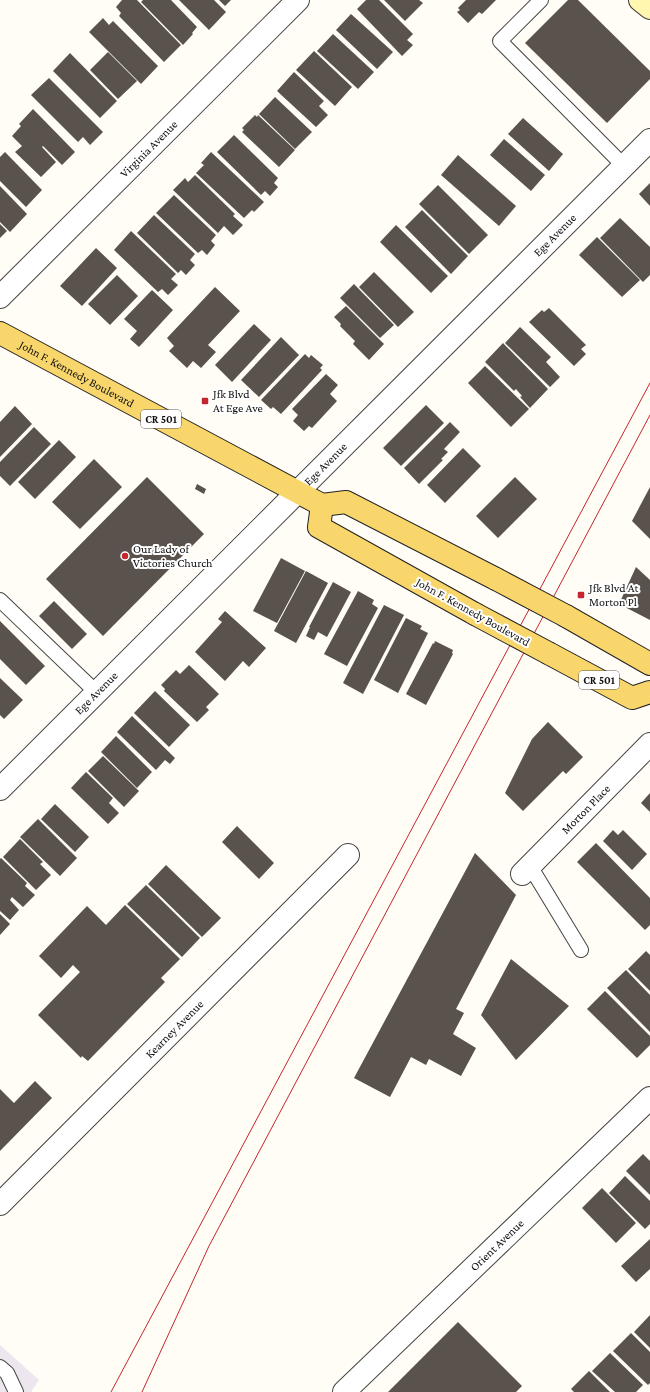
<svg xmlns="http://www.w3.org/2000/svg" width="650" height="1392" font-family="'Crimson Pro',serif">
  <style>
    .industrial { fill: #eee6ef }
    .building { fill: #5a524d }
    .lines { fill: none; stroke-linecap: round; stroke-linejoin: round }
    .lane-casing { stroke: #444; stroke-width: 16 }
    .street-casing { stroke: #444; stroke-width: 24 }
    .secondary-casing { stroke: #333; stroke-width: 24 }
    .primary-casing { stroke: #222; stroke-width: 24 }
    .lane { stroke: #fff; stroke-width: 14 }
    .street { stroke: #fff; stroke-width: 22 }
    .secondary { stroke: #fff6b0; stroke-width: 22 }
    .primary { stroke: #f9d66b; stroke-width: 22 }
    .tram { stroke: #c4262e; stroke-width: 1 }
    .primary-bridge-casing { stroke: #222; stroke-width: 24; stroke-linecap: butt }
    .primary-bridge { stroke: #f9d66b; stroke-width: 22 }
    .poi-dot { fill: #c4262e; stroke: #fff; stroke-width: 1.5 }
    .labels { text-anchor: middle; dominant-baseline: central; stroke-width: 4; stroke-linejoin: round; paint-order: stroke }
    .shield { fill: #fff; stroke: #585858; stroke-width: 1 }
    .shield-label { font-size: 11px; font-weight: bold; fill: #111 }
    .street-label { font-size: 12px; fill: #111; stroke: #fff }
    .poi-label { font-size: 12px; fill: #111; stroke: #fff; text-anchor: start }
  </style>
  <rect width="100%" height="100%" fill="#fffdf5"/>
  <polygon class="industrial" points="0,1345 39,1380 31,1392 0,1392"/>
  <g class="building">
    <polygon points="122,0 137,0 181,45 164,62 119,16 121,13 116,7"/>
    <polygon points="143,0 171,0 197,27 192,33 193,34 183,45 141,2"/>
    <polygon points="179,0 214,0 226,12 209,30"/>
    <polygon points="219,0 231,0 225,6"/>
    <polygon points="366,0 379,0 413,34 407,40 413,45 402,56 357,9"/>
    <polygon points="384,0 419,0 423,3 405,21"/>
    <polygon points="466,0 496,0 482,14 479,12 468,23 457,12 460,10 458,8"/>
    <polygon points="568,0 578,0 650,71 650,79 607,123 525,43"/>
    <polygon points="351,14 393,52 377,69 336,30"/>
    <polygon points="103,18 109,25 113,21 158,66 141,84 89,32"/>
    <polygon points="333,34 374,72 358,89 317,51"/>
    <polygon points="314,51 352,87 335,106 296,70"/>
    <polygon points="108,52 137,81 118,99 90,70"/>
    <polygon points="70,53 117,101 100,118 53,71"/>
    <polygon points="294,72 324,101 319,106 328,115 316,127 277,91"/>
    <polygon points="49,78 103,132 90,145 83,137 78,142 31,95"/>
    <polygon points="275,97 312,132 295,149 259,114"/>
    <polygon points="33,109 75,152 62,165 43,146 42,147 56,162 41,177 15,152 22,146 12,136 21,126 19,124"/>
    <polygon points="255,115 257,117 258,115 295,150 279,167 242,132 244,130 242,128"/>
    <polygon points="523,118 563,154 549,171 508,134"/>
    <polygon points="234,135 278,178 274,183 278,187 270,196 265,191 261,195 217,152"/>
    <polygon points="504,139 545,175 531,191 490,155"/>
    <polygon points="5,152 42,190 26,207 0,181 0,157"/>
    <polygon points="211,152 264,202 254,212 252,210 244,218 196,173 204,165 201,163"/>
    <polygon points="458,155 516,206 499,226 441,175"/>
    <polygon points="195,175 235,214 233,216 243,225 233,235 224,226 218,233 173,190 185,178 188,182"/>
    <polygon points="650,183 650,206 639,194"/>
    <polygon points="438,185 488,235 469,254 419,204"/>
    <polygon points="0,186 27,214 10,232 0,222"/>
    <polygon points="174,195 216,235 211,241 215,245 207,255 202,250 198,253 156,213"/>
    <polygon points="422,210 468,256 451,274 405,227"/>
    <polygon points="154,215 195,254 190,260 195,265 186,275 181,270 178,273 137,233"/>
    <polygon points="620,218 650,247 650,275 643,282 600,238"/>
    <polygon points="0,224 7,231 0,238"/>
    <polygon points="396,225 448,276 431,293 380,242"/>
    <polygon points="131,231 176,274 171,279 178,285 168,295 162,289 158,292 114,250"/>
    <polygon points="597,237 640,280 622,297 579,255"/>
    <polygon points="96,248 117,268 82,306 60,286"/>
    <polygon points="374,272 414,312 398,327 359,287"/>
    <polygon points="117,275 138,296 110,325 88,304"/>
    <polygon points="354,284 394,325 380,338 340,298"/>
    <polygon points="215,287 240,311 208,345 216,352 201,368 193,361 187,368 169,351 174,346 167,338"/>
    <polygon points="152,290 173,310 139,347 130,339 137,331 124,319"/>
    <polygon points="346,306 384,344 369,360 353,344 355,341 340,326 341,324 334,317"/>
    <polygon points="549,308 586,345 581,349 586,354 574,366 529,322 542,310 544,312"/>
    <polygon points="254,324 271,340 232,382 215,365"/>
    <polygon points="520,327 551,357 546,362 560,377 550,387 505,343"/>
    <polygon points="281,337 299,355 259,397 241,380"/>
    <polygon points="503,343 548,389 530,408 520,397 522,396 516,389 514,391 485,362"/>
    <polygon points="305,354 309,358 311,355 323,365 320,368 322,370 281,414 273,407 271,409 261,400"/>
    <polygon points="485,366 529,409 511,427 468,383"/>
    <polygon points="326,374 338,385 330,394 337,401 312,428 309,426 304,431 293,421 298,415 292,409"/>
    <polygon points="426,405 444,423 401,466 383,448"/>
    <polygon points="15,406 32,424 0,457 0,422"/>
    <polygon points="450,422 460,432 444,449 448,452 441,459 443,460 419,484 404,468"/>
    <polygon points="34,427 51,444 10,486 0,476 0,462"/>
    <polygon points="59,440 76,457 35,499 18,482"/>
    <polygon points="463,448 481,466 445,503 427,485"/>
    <polygon points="94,459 122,487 80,529 52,502"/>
    <polygon points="147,477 204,534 103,636 46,579"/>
    <polygon points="515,477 537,499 498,538 476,516"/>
    <polygon points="197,484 206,489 204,494 195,489"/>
    <polygon points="650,487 650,539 632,521"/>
    <polygon points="281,558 305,571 277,623 253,611"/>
    <polygon points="636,567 650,580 650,620 619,604"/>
    <polygon points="306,571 328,583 296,643 274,631"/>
    <polygon points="333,582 351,592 327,637 318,632 314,640 306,636 310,627 309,627"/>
    <polygon points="358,591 374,600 372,604 378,608 347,666 324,654"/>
    <polygon points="54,601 87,634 72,649 39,616"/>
    <polygon points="384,605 404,615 363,694 343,683"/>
    <polygon points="225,611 266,648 249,667 243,661 225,681 195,652 222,622 218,619"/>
    <polygon points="406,618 422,626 420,629 428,633 398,693 374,680"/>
    <polygon points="0,621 45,666 26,685 0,659"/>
    <polygon points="435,641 453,650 452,653 453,654 426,705 406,694 433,643 434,644"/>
    <polygon points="189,665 219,694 206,707 209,710 197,722 164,691 165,689 161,685 176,670 180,674"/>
    <polygon points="0,678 23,700 4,719 0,715"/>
    <polygon points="155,691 190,725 169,747 134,713"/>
    <polygon points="132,716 175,758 170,764 165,760 156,770 117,732"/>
    <polygon points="548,722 583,757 566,774 563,771 523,811 505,793 532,739"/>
    <polygon points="116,736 152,772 137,788 101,752"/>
    <polygon points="103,756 139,791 124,807 88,771"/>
    <polygon points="86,772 113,798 109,803 119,813 108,824 71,788"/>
    <polygon points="650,793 650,812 641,803"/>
    <polygon points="55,804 89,837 75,852 41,819"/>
    <polygon points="38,819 77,858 60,876 20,837"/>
    <polygon points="237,826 274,863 259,879 222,842"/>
    <polygon points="613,830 618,835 623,830 647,854 632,870 603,841"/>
    <polygon points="20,839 43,862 40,864 51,875 36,890 3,857"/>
    <polygon points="596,843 650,898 650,925 645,930 577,862"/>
    <polygon points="475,853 516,895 456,1009 464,1013 453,1034 476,1048 461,1076 429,1059 426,1065 411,1057 390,1097 354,1078"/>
    <polygon points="1,858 27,883 25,886 35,895 23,907 12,897 10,900 19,910 10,920 0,911 0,859"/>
    <polygon points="166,865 221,918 202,937 148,884"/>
    <polygon points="146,885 200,938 182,957 127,904"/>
    <polygon points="125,905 180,959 161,978 165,982 88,1061 82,1056 81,1058 38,1015 80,972 73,965 61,978 39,956 87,906 106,925"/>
    <polygon points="0,914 10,924 0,935"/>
    <polygon points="646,951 650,955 650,991 628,969"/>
    <polygon points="511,959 569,1006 516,1060 481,1015"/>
    <polygon points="626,970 650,995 650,1032 607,988"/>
    <polygon points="605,991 650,1036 650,1045 637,1058 587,1009"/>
    <polygon points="35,1081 52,1098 0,1151 0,1089 14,1103"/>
    <polygon points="643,1154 650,1161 650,1195 626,1171"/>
    <polygon points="625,1176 650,1201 650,1224 645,1229 609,1193"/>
    <polygon points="602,1188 636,1223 616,1243 582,1208"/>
    <polygon points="650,1239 650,1269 636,1282 621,1266"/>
    <polygon points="650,1315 650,1348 634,1332"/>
    <polygon points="458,1322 522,1386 516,1392 388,1392"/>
    <polygon points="631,1333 650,1352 650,1383 648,1385 613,1351"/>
    <polygon points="610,1353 643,1385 636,1392 615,1392 592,1371"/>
    <polygon points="589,1371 610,1392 574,1392 571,1389"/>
  </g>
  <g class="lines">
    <g class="lane-casing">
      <g id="lane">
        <polyline points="541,0 500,41 624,166"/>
        <polyline points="0,600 96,692"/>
        <polyline points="530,866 581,950"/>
        <polyline points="0,1367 7,1373 16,1392"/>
      </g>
    </g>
    <g class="street-casing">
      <g id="street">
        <path id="s1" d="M 0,297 L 298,0"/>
        <path id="s2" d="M 0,789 L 650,140"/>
        <path id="s3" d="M 522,874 L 650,744"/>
        <path id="s4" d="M 0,1204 L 348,855"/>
        <path id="s5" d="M 344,1392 L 650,1098"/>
      </g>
    </g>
    <g class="secondary-casing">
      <polyline id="secondary" points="640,0 650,8"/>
    </g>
    <g class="primary-casing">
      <g id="primary">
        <path id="s6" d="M 0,333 L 322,505 L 346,502 L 496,579"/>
        <polyline points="322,505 319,527 475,614"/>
        <polyline points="566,616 650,664"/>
        <polyline points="550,654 632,698 650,692"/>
      </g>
    </g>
    <use href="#lane" class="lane"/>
    <use href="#street" class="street"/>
    <use href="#secondary" class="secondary"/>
    <use href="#primary" class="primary"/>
    <g class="tram">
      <polyline points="111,1392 650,383"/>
      <polyline points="142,1392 209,1246 650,415"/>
    </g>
    <g class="primary-bridge-casing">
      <g id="primary-bridge">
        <polyline points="496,579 566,616"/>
        <polyline points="475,614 550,654"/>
      </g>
    </g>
    <use href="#primary-bridge" class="primary-bridge"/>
  </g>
  <g class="poi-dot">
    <rect x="201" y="397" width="8" height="8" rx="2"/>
    <circle cx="125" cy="556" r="4"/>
    <rect x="577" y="591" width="8" height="8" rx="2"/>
  </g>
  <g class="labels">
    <g class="shield">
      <rect x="141" y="410" width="40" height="18" rx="3"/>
      <rect x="579" y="671" width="40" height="18" rx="3"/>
    </g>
    <g class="shield-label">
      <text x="161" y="419">CR 501</text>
      <text x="599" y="680">CR 501</text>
    </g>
    <g class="street-label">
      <text stroke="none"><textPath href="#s1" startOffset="210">Virginia Avenue</textPath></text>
      <text stroke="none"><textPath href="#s2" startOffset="784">Ege Avenue</textPath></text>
      <text stroke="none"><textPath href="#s6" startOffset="87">John F. Kennedy Boulevard</textPath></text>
      <text stroke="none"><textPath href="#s2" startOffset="460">Ege Avenue</textPath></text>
      <text transform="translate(473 612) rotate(29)">John F. Kennedy Boulevard</text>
      <text stroke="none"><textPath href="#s2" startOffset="136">Ege Avenue</textPath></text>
      <text stroke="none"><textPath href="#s3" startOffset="91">Morton Place</textPath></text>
      <text stroke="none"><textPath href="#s4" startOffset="247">Kearney Avenue</textPath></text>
      <text stroke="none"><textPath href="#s5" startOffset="212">Orient Avenue</textPath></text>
    </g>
    <g class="poi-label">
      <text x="213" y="394">Jfk Blvd<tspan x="213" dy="14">At Ege Ave</tspan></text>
      <text x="133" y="549">Our Lady of<tspan x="133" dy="14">Victories Church</tspan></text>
      <text x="589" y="588">Jfk Blvd At<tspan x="589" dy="14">Morton Pl</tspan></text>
    </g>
  </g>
</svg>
